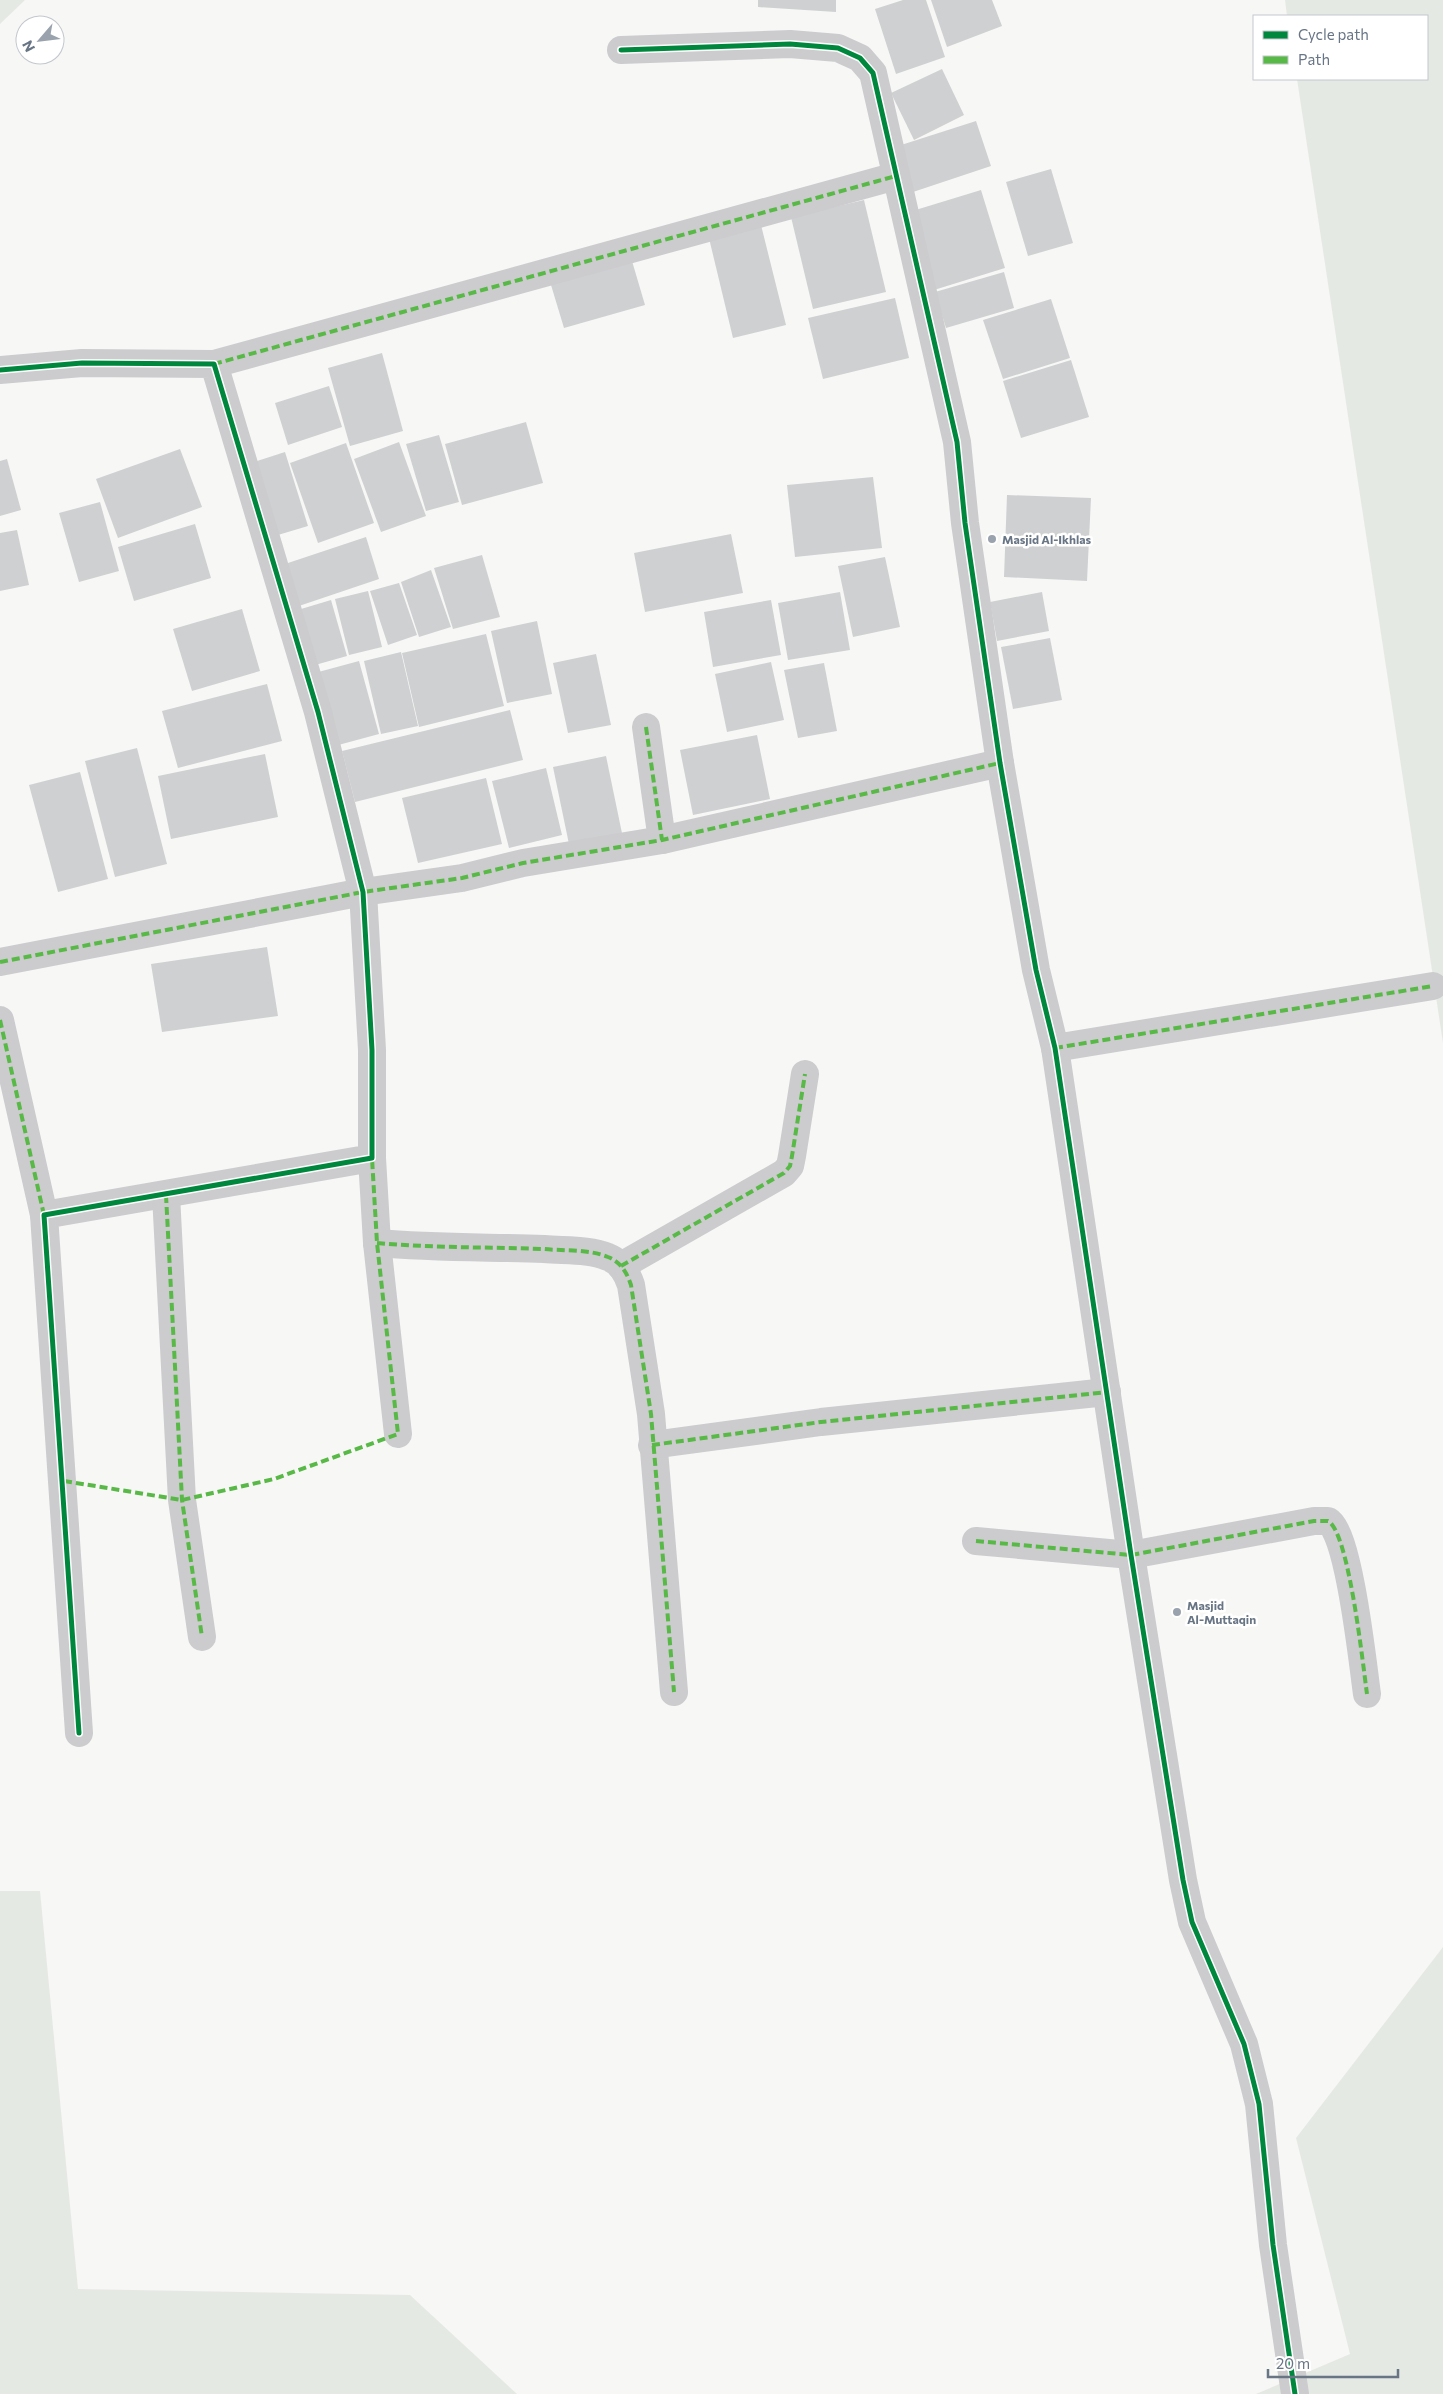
<svg xmlns="http://www.w3.org/2000/svg" width="1443" height="2394" font-family="Commissioner,sans-serif">
  <style>
    .green { fill: #e5e9e4 }
    .building { fill: #cfd0d1 }
    .lines { fill: none; stroke-linecap: round; stroke-linejoin: round }
    .minor { stroke: #ccccce; stroke-width: 28 }
    .quiet { stroke: #58b947; stroke-width: 4; stroke-dasharray: 8 4; stroke-linecap: butt }
    .cycleway-casing { stroke: #fff; stroke-width: 8 }
    .cycleway { stroke: #00873e; stroke-width: 5 }
    .poi-dot { fill: #9aa2ad; stroke: #fff; stroke-width: 2 }
    .labels { text-anchor: middle; dominant-baseline: central; stroke-width: 5; stroke-linejoin: round; paint-order: stroke }
    .poi-label { font-size: 12px; font-weight: bold; fill: #687585; stroke: #fff; text-anchor: start }
  </style>
  <rect width="100%" height="100%" fill="#f7f7f6"/>
  <g class="green">
    <polygon points="0,0 25,0 0,24"/>
    <polygon points="1285,0 1443,0 1443,1043 1297,79 1427,79 1427,16 1287,16"/>
    <polygon points="0,1891 40,1891 78,2289 410,2295 517,2394 0,2394"/>
    <polygon points="1443,1947 1443,2394 1256,2394 1350,2354 1296,2138"/>
  </g>
  <g class="building">
    <polygon points="758,0 836,0 836,12 758,7"/>
    <polygon points="903,0 926,0 945,57 896,74 875,9"/>
    <polygon points="931,0 992,0 1002,26 947,47"/>
    <polygon points="942,69 964,115 914,140 891,93"/>
    <polygon points="976,121 991,166 913,192 898,146"/>
    <polygon points="1051,169 1073,243 1028,256 1006,182"/>
    <polygon points="981,190 1005,268 934,290 909,212"/>
    <polygon points="864,200 886,292 813,309 791,217"/>
    <polygon points="760,221 786,325 733,338 708,234"/>
    <polygon points="632,261 645,305 564,328 551,285"/>
    <polygon points="1004,272 1014,308 946,328 935,292"/>
    <polygon points="895,298 909,358 823,379 808,318"/>
    <polygon points="1051,299 1070,358 1003,379 983,320"/>
    <polygon points="382,353 403,431 350,446 328,368"/>
    <polygon points="1071,360 1089,417 1021,438 1003,381"/>
    <polygon points="329,386 342,427 288,445 275,403"/>
    <polygon points="526,422 543,483 462,505 445,444"/>
    <polygon points="439,435 459,502 426,511 406,444"/>
    <polygon points="399,442 426,516 381,532 354,459"/>
    <polygon points="346,443 374,523 318,543 290,463"/>
    <polygon points="180,449 202,507 118,538 96,479"/>
    <polygon points="285,452 308,526 268,538 245,465"/>
    <polygon points="7,459 21,510 0,516 0,461"/>
    <polygon points="873,477 882,548 795,557 787,485"/>
    <polygon points="1007,495 1091,498 1087,581 1004,577"/>
    <polygon points="100,502 119,571 79,582 59,513"/>
    <polygon points="195,524 211,578 134,601 118,547"/>
    <polygon points="17,530 29,585 0,591 0,533"/>
    <polygon points="731,534 743,593 645,612 634,553"/>
    <polygon points="366,537 379,579 299,606 285,564"/>
    <polygon points="482,555 500,617 453,629 434,568"/>
    <polygon points="885,557 900,627 853,637 838,566"/>
    <polygon points="431,570 451,627 419,637 401,582"/>
    <polygon points="399,583 417,635 388,645 370,591"/>
    <polygon points="368,591 382,647 349,655 335,599"/>
    <polygon points="840,592 850,650 788,660 778,603"/>
    <polygon points="1042,592 1049,631 997,641 990,602"/>
    <polygon points="331,600 347,656 308,667 291,612"/>
    <polygon points="771,600 781,655 713,667 704,612"/>
    <polygon points="242,609 260,671 192,691 173,629"/>
    <polygon points="537,621 552,694 507,703 491,631"/>
    <polygon points="486,634 504,706 419,727 402,653"/>
    <polygon points="1050,638 1062,700 1013,709 1001,647"/>
    <polygon points="401,652 418,726 381,734 364,661"/>
    <polygon points="596,654 611,725 568,733 553,663"/>
    <polygon points="359,661 379,734 331,747 311,674"/>
    <polygon points="771,662 784,720 727,732 715,674"/>
    <polygon points="824,663 837,731 798,738 784,670"/>
    <polygon points="267,684 282,741 178,768 162,711"/>
    <polygon points="510,710 523,760 355,802 342,751"/>
    <polygon points="757,735 770,799 693,815 680,750"/>
    <polygon points="137,748 167,864 115,877 85,761"/>
    <polygon points="265,754 278,817 171,839 158,776"/>
    <polygon points="606,756 623,838 570,849 553,767"/>
    <polygon points="546,768 562,835 509,848 492,781"/>
    <polygon points="80,772 108,879 58,892 29,785"/>
    <polygon points="486,778 502,844 418,863 402,798"/>
    <polygon points="267,947 278,1016 162,1032 151,964"/>
  </g>
  <g class="lines">
    <g class="minor">
      <polyline points="621,50 790,44 838,48 860,58 873,73 957,442 965,523 1000,763 1036,970 1055,1048 1131,1555 1183,1880 1192,1922 1244,2044 1259,2104 1273,2245 1295,2394"/>
      <polyline points="214,364 896,176"/>
      <polyline points="0,370 82,363 214,364 318,712 363,892 372,1050 372,1158 44,1215 79,1733"/>
      <polyline points="646,727 662,840"/>
      <polyline points="0,962 363,892 462,878 523,863 662,840 1000,763"/>
      <polyline points="0,1020 44,1215"/>
      <polyline points="1055,1048 1433,986"/>
      <polyline points="372,1158 377,1243 398,1434"/>
      <polyline points="166,1195 182,1500 202,1637"/>
      <path d="M 377,1243 C 433,1248 488,1247 544,1249 C 564,1251 589,1249 608,1257 C 621,1262 627,1273 631,1285 L 651,1414 L 674,1692"/>
      <polyline points="621,1266 784,1173 790,1166 792,1156 805,1074"/>
      <polyline points="652,1445 821,1422 1107,1392"/>
      <path d="M 976,1541 L 1131,1555 L 1314,1521 L 1328,1521 C 1349,1532 1363,1666 1367,1694"/>
    </g>
    <g class="quiet">
      <polyline points="214,364 896,176"/>
      <polyline points="646,727 662,840"/>
      <polyline points="0,962 363,892 462,878 523,863 662,840 1000,763"/>
      <polyline points="0,1020 44,1215"/>
      <polyline points="1055,1048 1433,986"/>
      <polyline points="166,1195 182,1500 202,1637"/>
      <path d="M 377,1243 C 433,1248 488,1247 544,1249 C 564,1251 589,1249 608,1257 C 621,1262 627,1273 631,1285 L 651,1414 L 674,1692"/>
      <polyline points="621,1266 784,1173 790,1166 792,1156 805,1074"/>
      <polyline points="652,1445 821,1422 1107,1392"/>
      <polyline points="64,1481 182,1500 274,1479 398,1434 377,1243 372,1158"/>
      <path d="M 976,1541 L 1131,1555 L 1314,1521 L 1328,1521 C 1349,1532 1363,1666 1367,1694"/>
    </g>
    <g class="cycleway-casing">
      <g id="cycleway">
        <polyline points="621,50 790,44 838,48 860,58 873,73 957,442 965,523 1000,763 1036,970 1055,1048 1131,1555 1183,1880 1192,1922 1244,2044 1259,2104 1273,2245 1295,2394"/>
        <polyline points="0,370 82,363 214,364 318,712 363,892 372,1050 372,1158 44,1215 79,1733"/>
      </g>
    </g>
    <use href="#cycleway" class="cycleway"/>
  </g>
  <g class="poi-dot">
    <circle cx="992" cy="539" r="5"/>
    <circle cx="1177" cy="1612" r="5"/>
  </g>
  <g class="labels">
    <g class="poi-label">
      <text x="1002" y="539">Masjid Al-Ikhlas</text>
      <text x="1187" y="1605">Masjid<tspan x="1187" dy="14">Al-Muttaqin</tspan></text>
    </g>
  </g>
  <rect x="1253" y="15" width="175" height="65" fill="#ffffff" stroke="#c3c8ce"/>
  <rect x="1263" y="31" width="25" height="8" fill="#00873e" stroke="#c3c8ce"/>
  <text x="1298" y="40" font-size="15" fill="#687585">Cycle path</text>
  <rect x="1263" y="56" width="25" height="8" fill="#58b947" stroke="#c3c8ce"/>
  <text x="1298" y="65" font-size="15" fill="#687585">Path</text>
  <g transform="translate(40 40) rotate(242)"><circle r="24" fill="#ffffff" stroke="#c3c8ce"/>
  <path d="M0-4L9 19L0 12L-9 19Z" fill="#9aa2ad"/>
  <text y="-8" font-size="14" font-weight="bold" text-anchor="middle" fill="#687585">N</text>
  </g>
  <path d="M1268 2369v8h130v-8" fill="none" stroke="#687585" stroke-width="2.5"/>
  <text x="1276" y="2369" font-size="15" fill="#687585" stroke="#ffffff" stroke-width="4" paint-order="stroke">20 m</text>
</svg>
